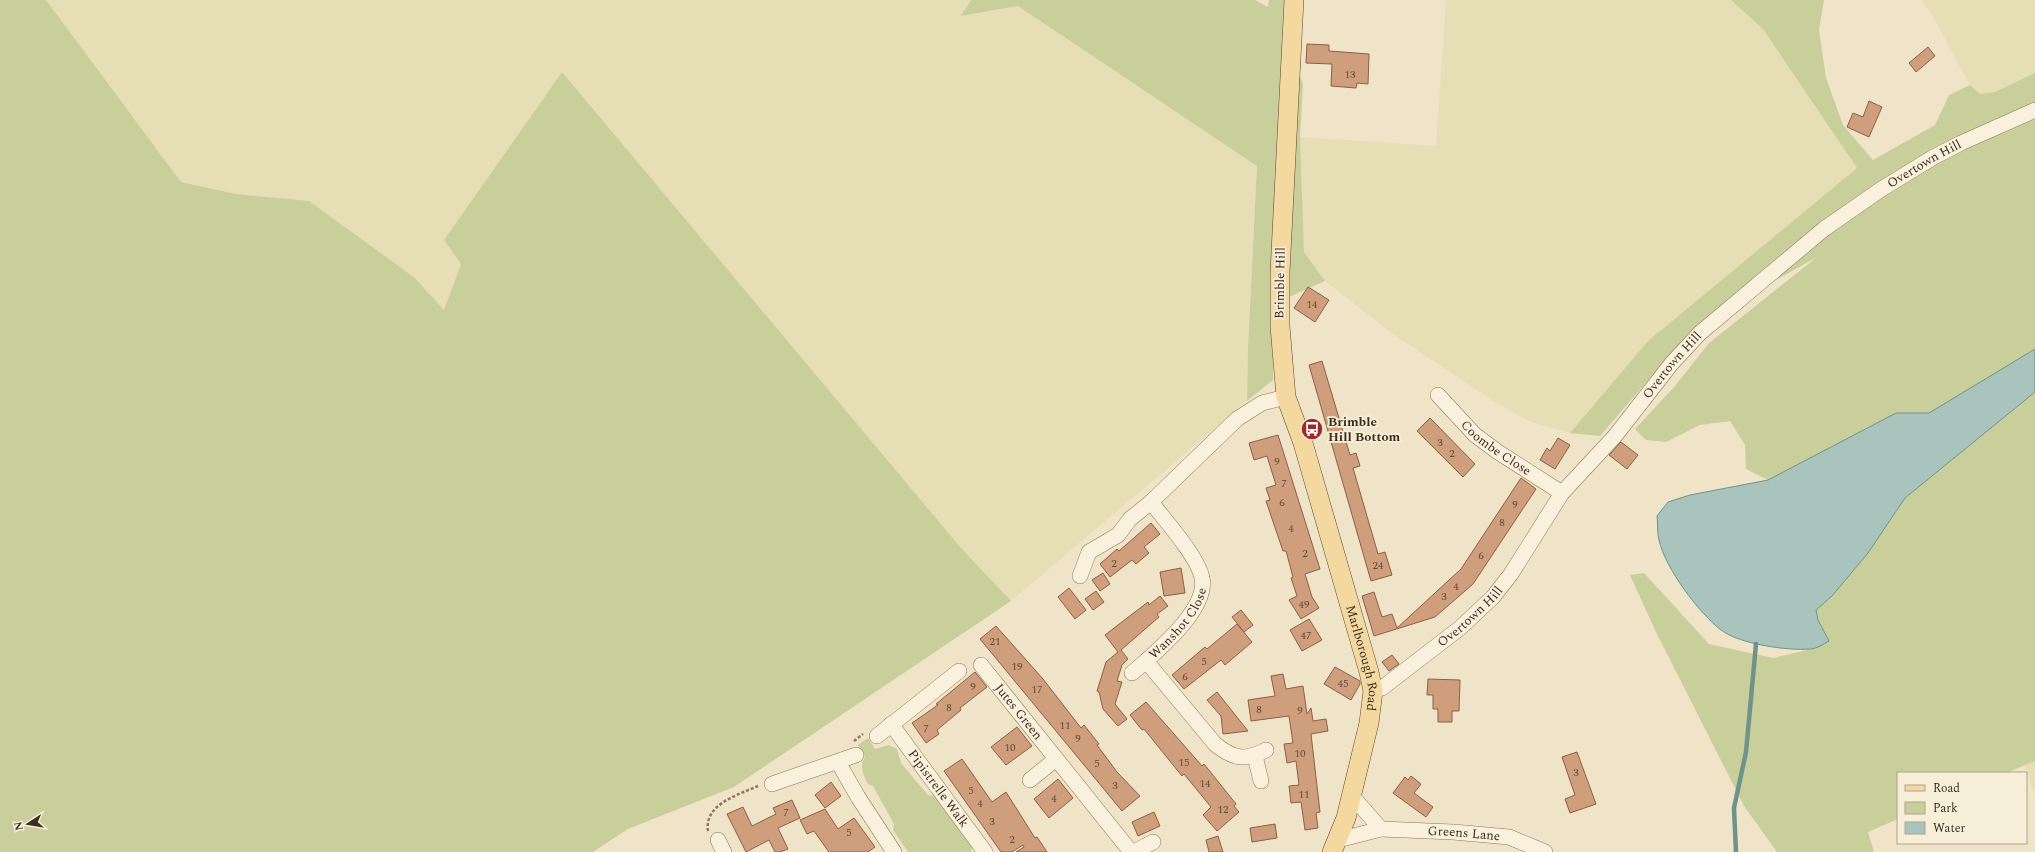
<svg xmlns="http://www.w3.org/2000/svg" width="2035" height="852" font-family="Spectral,serif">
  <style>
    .farmland { fill: #e6deb5 }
    .green { fill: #c9cf9b }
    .water { fill: #a9c4bc; stroke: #6f938a }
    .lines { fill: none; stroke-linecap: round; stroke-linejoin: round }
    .stream { stroke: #6f938a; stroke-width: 4.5 }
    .building { fill: #cf9f7d; stroke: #8d5f41 }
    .minor-casing { stroke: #8d765c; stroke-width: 16 }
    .major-casing { stroke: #5b4430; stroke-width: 20 }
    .path { stroke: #8d765c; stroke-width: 2.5; stroke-dasharray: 3 2; stroke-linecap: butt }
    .minor { stroke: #faf1dc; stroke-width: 15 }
    .major { stroke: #f3d9a0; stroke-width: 19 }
    .labels { text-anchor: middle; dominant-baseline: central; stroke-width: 3.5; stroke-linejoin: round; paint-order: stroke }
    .number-label { font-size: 11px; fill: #624a37 }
    .street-label { font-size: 13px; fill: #3d2e20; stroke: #f7eed8 }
    .poi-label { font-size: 13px; font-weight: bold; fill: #3d2e20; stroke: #f7eed8; text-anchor: start }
  </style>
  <rect width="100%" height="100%" fill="#f0e4c8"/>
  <g class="farmland">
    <polygon points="46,0 971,0 962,16 1018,6 1257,166 1248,348 1247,401 1011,601 961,548 562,72 444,240 461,264 444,310 415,278 236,194 181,182"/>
    <polygon points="1446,0 1731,0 1763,29 1857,168 1648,341 1570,433 1531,422 1493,401 1389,331 1325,281 1304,252 1300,137 1436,146"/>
    <polygon points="1922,0 2035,0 2035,73 1995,92 1980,94 1970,85 1932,15"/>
    <polygon points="2035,761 2035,797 2025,765"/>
  </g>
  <g class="green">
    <polygon points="0,0 46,0 181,182 236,194 309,201 415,278 444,310 461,264 444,240 562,72 961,548 1011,601 734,787 628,829 593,852 0,852"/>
    <polygon points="971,0 1255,0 1268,7 1269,0 1287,0 1285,33 1303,84 1300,137 1304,252 1325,281 1273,304 1273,380 1247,401 1248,348 1257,166 1018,6 961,16"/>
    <polygon points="1731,0 1824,0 1819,30 1826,78 1843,125 1873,160 1935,125 1949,95 1970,85 1980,94 1995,92 2035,73 2035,349 1929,413 1896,413 1768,480 1746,469 1745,445 1730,421 1700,425 1666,442 1646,440 1635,429 1675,386 1709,343 1817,257 1707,319 1650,378 1600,436 1570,433 1648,341 1857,168 1763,29"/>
    <polygon points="2035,392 2035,761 2006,773 1898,773 1898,819 1868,832 1874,852 1777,852 1744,806 1655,630 1630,575 1644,573 1709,644 1773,658 1812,649 1829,641 1818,620 1816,610 1832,596 1868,553 1905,498"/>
    <path d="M 868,738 L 875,749 L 889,745 L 897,749 L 901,763 L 928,795 L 938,796 L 972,847 L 971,852 L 908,852 L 893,830 L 894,824 L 873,786 L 868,784 C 863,775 859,766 865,757 L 858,745 Z"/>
  </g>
  <path class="water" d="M 2035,349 L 2035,392 L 1905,498 L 1868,553 L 1832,596 L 1816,610 L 1818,620 L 1829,641 C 1824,644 1816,649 1810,649 C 1788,651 1739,644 1721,630 C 1699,613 1665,568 1659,540 C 1657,532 1658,524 1657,516 L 1668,502 L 1690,495 L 1768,480 L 1896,413 L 1929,413 Z"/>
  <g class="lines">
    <polyline class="stream" points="1736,852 1734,808 1746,752 1756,644"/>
  </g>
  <g class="building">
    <polygon points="1307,44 1329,45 1329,51 1369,54 1368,84 1357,83 1356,88 1331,86 1332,64 1306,63"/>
    <polygon points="1928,47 1935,56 1916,72 1909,63"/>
    <polygon points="1869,101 1882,107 1869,137 1847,127 1853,113 1863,117"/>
    <polygon points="1308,287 1329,300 1315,322 1294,308"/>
    <polygon points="1322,361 1350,455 1356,453 1360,466 1353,468 1378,554 1385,552 1392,575 1371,581 1309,365"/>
    <polygon points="1430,418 1475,464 1463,477 1417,431"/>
    <polygon points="1278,435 1320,569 1305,574 1312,597 1319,608 1301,619 1289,600 1297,596 1291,578 1293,577 1286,551 1283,551 1266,501 1270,500 1266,488 1276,485 1267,456 1254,460 1249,443"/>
    <polygon points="1558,438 1570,445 1555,469 1540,460 1547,448 1550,451"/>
    <polygon points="1621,442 1638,455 1627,469 1609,455"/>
    <polygon points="1521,478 1536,489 1473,584 1435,617 1374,636 1362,596 1374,592 1382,617 1392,614 1397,628 1461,569"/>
    <polygon points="1151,523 1160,534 1144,547 1149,553 1136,564 1132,560 1110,577 1100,564 1117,549 1119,551"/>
    <polygon points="1181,568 1185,593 1164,596 1160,572"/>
    <polygon points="1103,573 1110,584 1100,591 1092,580"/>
    <polygon points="1069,588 1086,610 1075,619 1058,597"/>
    <polygon points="1096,591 1104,602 1093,610 1085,599"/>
    <polygon points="1160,596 1168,606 1157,614 1159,617 1121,650 1128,659 1122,665 1117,681 1122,682 1115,704 1127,719 1118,726 1103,709 1099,692 1097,691 1106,662 1118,652 1105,635 1148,602 1149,605"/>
    <polygon points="1241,610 1253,625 1244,632 1232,617"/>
    <polygon points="1309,619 1322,640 1302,651 1290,630"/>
    <polygon points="1237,624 1252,642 1225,665 1221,660 1184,689 1172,675 1205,647 1207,649"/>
    <polygon points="996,626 1043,679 1081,728 1084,725 1099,744 1097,745 1117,772 1140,796 1122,811 980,639"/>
    <polygon points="1392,655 1399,664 1389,671 1382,662"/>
    <polygon points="1335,667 1360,681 1360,684 1351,700 1324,684"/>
    <polygon points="975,672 987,687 960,708 961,710 937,730 939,734 926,743 912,723 938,705 936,704"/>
    <polygon points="1283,674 1286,689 1303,686 1307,714 1311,708 1313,721 1326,719 1328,731 1311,734 1320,812 1316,813 1318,828 1305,830 1301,802 1291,803 1289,786 1299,785 1296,761 1287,763 1284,744 1293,743 1289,716 1251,721 1248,700 1275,696 1271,676"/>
    <polygon points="1428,679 1460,680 1459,711 1452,711 1452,722 1438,722 1438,709 1433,709 1433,695 1427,695"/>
    <polygon points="1217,692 1248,731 1223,734 1221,716 1207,700"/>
    <polygon points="1146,702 1202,766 1204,764 1236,804 1234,806 1239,812 1217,831 1203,815 1211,807 1184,774 1182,776 1144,729 1142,730 1130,715"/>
    <polygon points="1017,727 1032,746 1006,765 991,747"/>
    <polygon points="1577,752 1596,804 1570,813 1565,799 1575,795 1562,757"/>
    <polygon points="962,759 992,802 1006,792 1035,838 1037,837 1047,852 1016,852 1024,847 1023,845 1012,852 1001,852 944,771"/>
    <polygon points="1411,776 1421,784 1414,793 1433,807 1426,817 1393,793 1405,777 1408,780"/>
    <polygon points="1058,779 1073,798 1049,818 1034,799"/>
    <polygon points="831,782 841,796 825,808 815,795"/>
    <polygon points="792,800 800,818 778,828 788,849 780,852 775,852 769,840 746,852 727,814 743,807 752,826 776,814 773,808"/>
    <polygon points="825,809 838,829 854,818 875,847 868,852 829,852 814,831 807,834 800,820"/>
    <polygon points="1154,812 1160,826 1138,836 1132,822"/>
    <polygon points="1275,824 1277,838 1252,842 1250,828"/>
    <polygon points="1218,836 1223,852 1209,852 1206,840"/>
  </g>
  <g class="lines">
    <g class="minor-casing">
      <g id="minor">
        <path id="s1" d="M 1438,395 L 1475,435 L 1498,452 L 1562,493"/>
        <polyline points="1080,576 1089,552 1118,535 1130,519 1151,502"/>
        <path id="s2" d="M 981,665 L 1131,852"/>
        <polyline points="1132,673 1146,661"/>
        <path id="s3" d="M 1373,691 L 1382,688 L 1460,628 L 1493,597 L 1511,574 L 1562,493 L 1615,436 L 1672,363 L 1700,333 L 1824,229 L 1880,190 L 1932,158 L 1961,143 L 2035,110"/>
        <path id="s4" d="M 891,724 L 985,852"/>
        <polyline points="877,736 959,671"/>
        <path id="s5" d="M 1266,750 C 1245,761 1233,759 1215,744 L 1146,661 C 1165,644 1208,606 1202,578 C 1198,557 1165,520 1151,502 L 1237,419 L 1262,403 L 1286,397"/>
        <polyline points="1255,756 1261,781"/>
        <polyline points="838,762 858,797 894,852"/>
        <polyline points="1030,780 1056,759"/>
        <polyline points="772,784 856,755"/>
        <path id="s6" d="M 1352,796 L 1381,829 L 1453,832 L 1509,837 L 1545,852"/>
        <polyline points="718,840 724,852"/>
        <polyline points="1338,840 1381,829"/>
        <polyline points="1134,852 1153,842"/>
      </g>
    </g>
    <g class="major-casing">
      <g id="major">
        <path id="s7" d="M 1294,0 L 1280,272 L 1280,326 L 1286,397 L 1303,443 L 1369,672 L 1373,691 L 1369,723 L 1346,818 L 1332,852"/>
      </g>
    </g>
    <g class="path">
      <polyline points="854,741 863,734"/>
      <path d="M 708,831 C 704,804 738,795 758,786"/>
    </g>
    <use href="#minor" class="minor"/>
    <use href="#major" class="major"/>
  </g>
  <defs>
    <g id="bus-disc" transform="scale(1.15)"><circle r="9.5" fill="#9e2a2b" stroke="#f7eed8"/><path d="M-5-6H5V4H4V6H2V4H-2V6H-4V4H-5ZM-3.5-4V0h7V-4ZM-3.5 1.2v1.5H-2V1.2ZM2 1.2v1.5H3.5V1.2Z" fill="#fff"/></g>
  </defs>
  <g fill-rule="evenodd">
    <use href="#bus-disc" x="1312" y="429"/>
  </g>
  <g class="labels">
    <g class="number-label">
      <text x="1350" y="74">13</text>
      <text x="1312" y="304">14</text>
      <text x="1440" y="442">3</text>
      <text x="1452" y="453">2</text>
      <text x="1277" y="461">9</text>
      <text x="1284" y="483">7</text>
      <text x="1282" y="502">6</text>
      <text x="1515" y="504">9</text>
      <text x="1502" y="522">8</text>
      <text x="1291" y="528">4</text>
      <text x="1305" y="553">2</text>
      <text x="1481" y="555">6</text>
      <text x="1114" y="563">2</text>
      <text x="1378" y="565">24</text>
      <text x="1456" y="586">4</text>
      <text x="1444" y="596">3</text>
      <text x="1304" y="604">49</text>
      <text x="1306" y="635">47</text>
      <text x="995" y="641">21</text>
      <text x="1204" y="661">5</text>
      <text x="1017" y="666">19</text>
      <text x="1185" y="676">6</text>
      <text x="1343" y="683">45</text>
      <text x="973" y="686">9</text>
      <text x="1037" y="689">17</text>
      <text x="949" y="707">8</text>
      <text x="1259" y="709">8</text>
      <text x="1300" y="710">9</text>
      <text x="1065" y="725">11</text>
      <text x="926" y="728">7</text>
      <text x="1078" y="738">9</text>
      <text x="1010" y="747">10</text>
      <text x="1300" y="753">10</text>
      <text x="1184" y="762">15</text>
      <text x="1097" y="763">5</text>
      <text x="1576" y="772">3</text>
      <text x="1205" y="783">14</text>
      <text x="1115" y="785">3</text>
      <text x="971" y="790">5</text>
      <text x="1304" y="794">11</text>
      <text x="1054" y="798">4</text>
      <text x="980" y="803">4</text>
      <text x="1223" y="809">12</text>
      <text x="786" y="812">7</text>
      <text x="992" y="821">3</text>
      <text x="849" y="832">5</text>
      <text x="1012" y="839">2</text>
    </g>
    <g class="street-label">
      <text stroke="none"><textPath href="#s3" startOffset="771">Overtown Hill</textPath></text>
      <text transform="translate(1280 283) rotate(-89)">Brimble Hill</text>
      <text stroke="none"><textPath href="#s3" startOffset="447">Overtown Hill</textPath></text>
      <text stroke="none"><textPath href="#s1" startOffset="79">Coombe Close</textPath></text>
      <text stroke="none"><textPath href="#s3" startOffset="123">Overtown Hill</textPath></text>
      <text stroke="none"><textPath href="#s5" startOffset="214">Wanshot Close</textPath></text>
      <text stroke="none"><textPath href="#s7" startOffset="670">Marlborough Road</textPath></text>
      <text stroke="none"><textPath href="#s2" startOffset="60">Jutes Green</textPath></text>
      <text stroke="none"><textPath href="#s4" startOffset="80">Pipistrelle Walk</textPath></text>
      <text stroke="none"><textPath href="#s6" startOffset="127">Greens Lane</textPath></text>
    </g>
    <g class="poi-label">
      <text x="1328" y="422">Brimble<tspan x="1328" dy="15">Hill Bottom</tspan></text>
    </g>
  </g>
  <rect x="1897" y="772" width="130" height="72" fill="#f7eed8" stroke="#ada18e"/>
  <rect x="1905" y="785" width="20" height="6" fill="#f3d9a0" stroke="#ada18e"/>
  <text x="1933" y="792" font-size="12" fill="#3d2e20">Road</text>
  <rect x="1905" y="802" width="20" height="12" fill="#c9cf9b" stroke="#ada18e"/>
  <text x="1933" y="812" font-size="12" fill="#3d2e20">Park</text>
  <rect x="1905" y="822" width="20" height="12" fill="#a9c4bc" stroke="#ada18e"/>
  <text x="1933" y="832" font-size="12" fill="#3d2e20">Water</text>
  <g transform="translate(28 824) rotate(258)" stroke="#f7eed8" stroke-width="3" paint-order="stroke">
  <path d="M0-3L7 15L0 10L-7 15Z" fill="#3d2e20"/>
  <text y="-6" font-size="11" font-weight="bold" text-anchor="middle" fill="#3d2e20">N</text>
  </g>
</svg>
